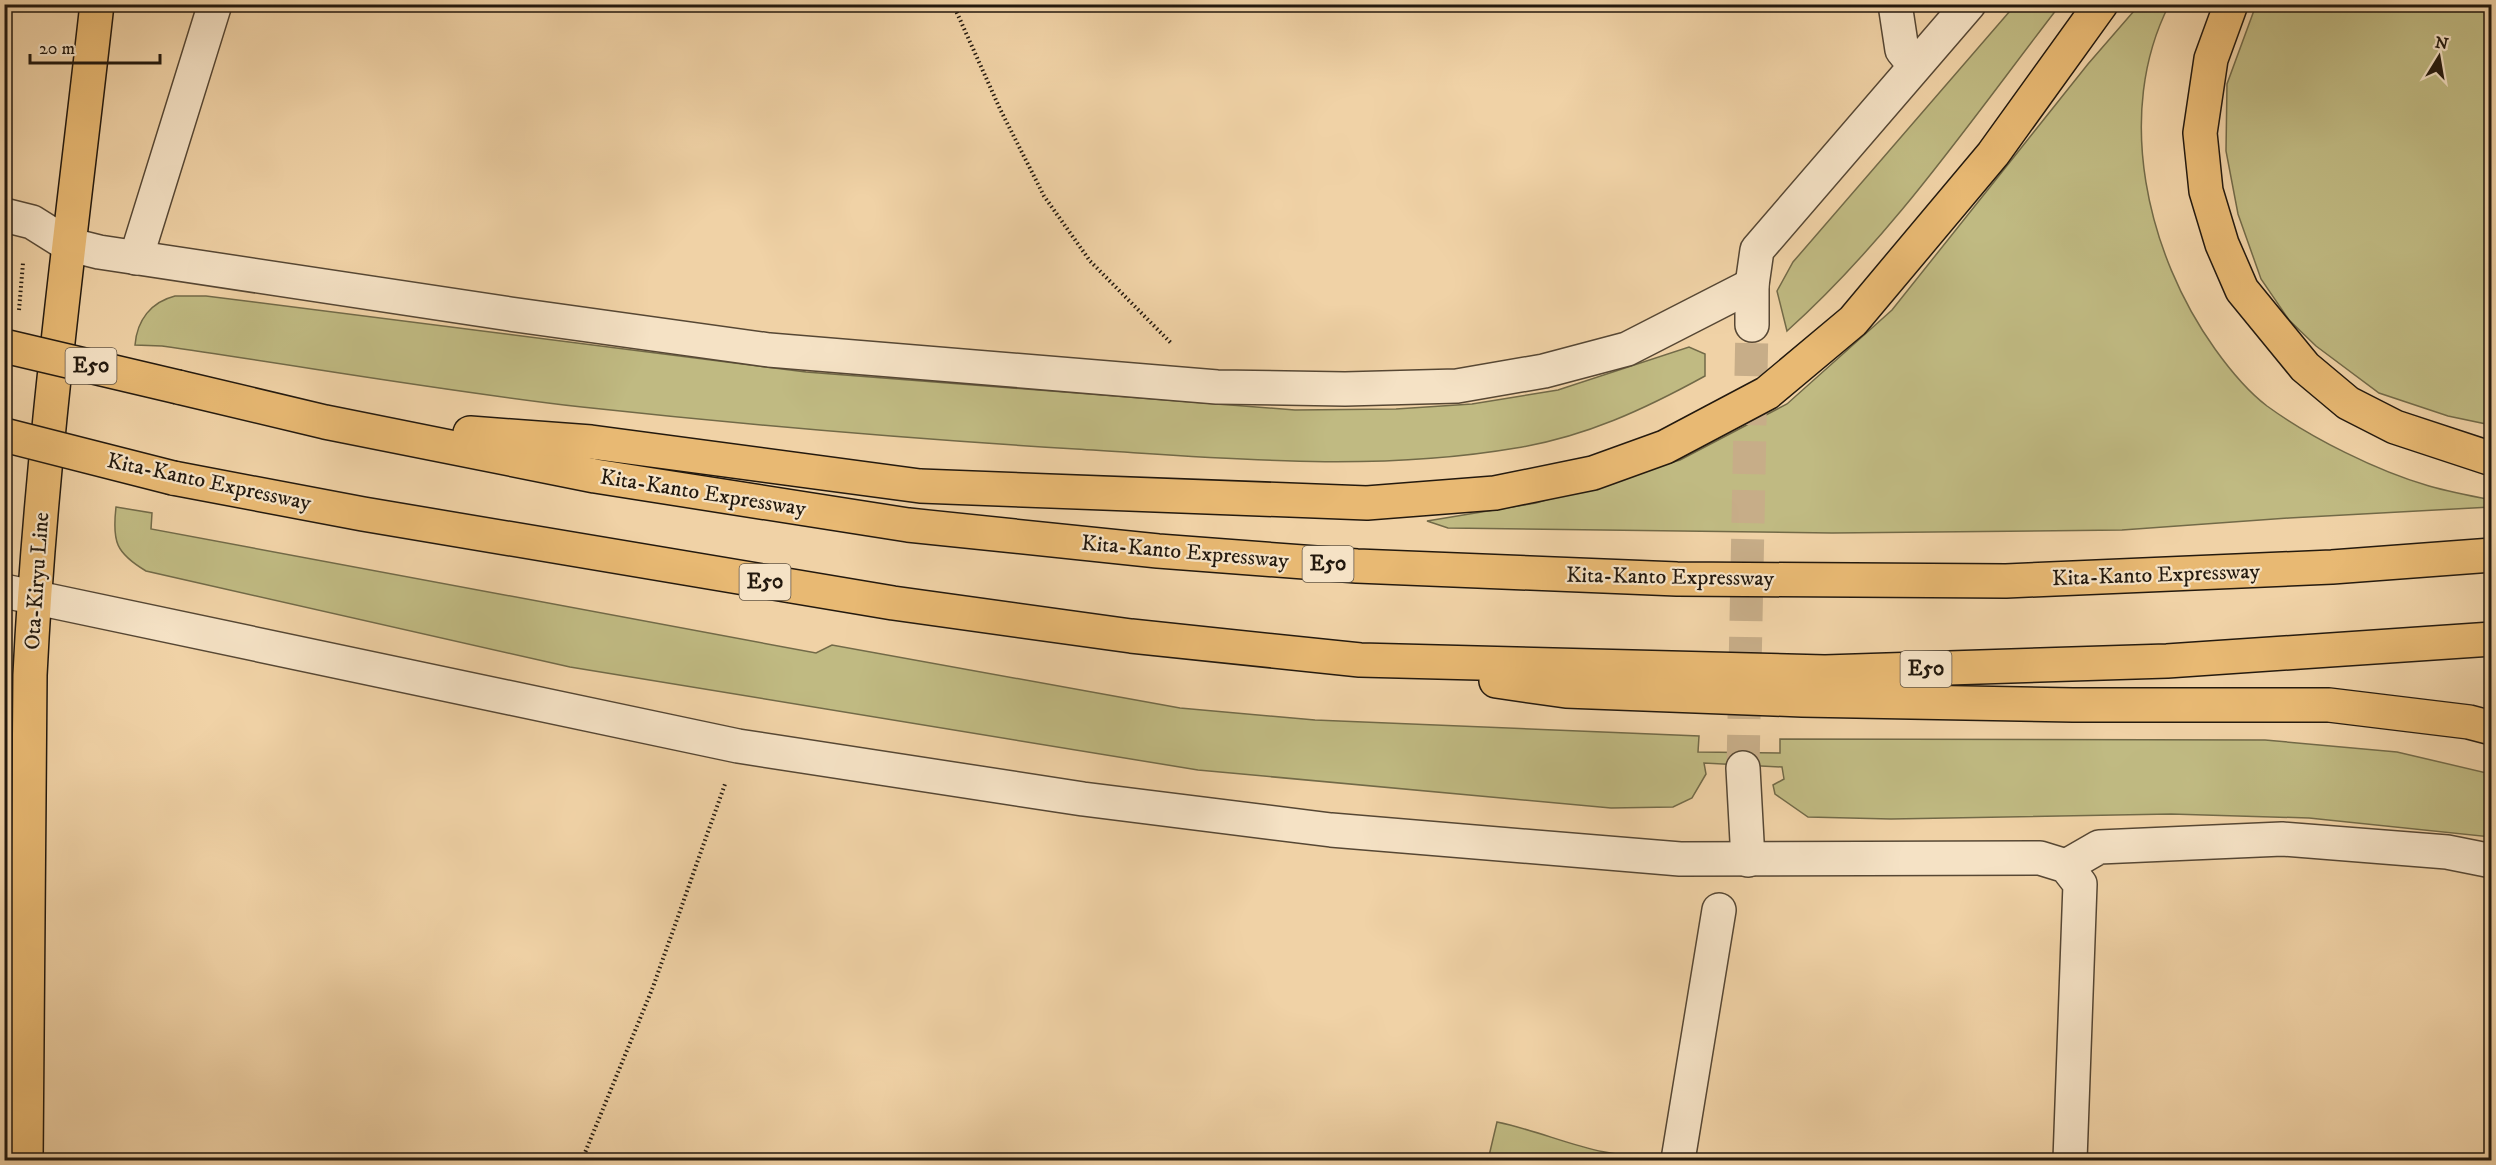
<svg xmlns="http://www.w3.org/2000/svg" width="2496" height="1165" font-family="'IM FELL DW Pica',serif">
  <style>
    .green { fill: #c0ba82; stroke: #726a48; stroke-width: 1.5 }
    .lines { fill: none; stroke-linecap: round; stroke-linejoin: round }
    .minor-tunnel { stroke: #c7ad88; stroke-width: 33; stroke-dasharray: 33 16; stroke-linecap: butt }
    .minor-casing { stroke: #564734; stroke-width: 36 }
    .major-casing { stroke: #23190e; stroke-width: 36 }
    .highway-casing { stroke: #23190e; stroke-width: 36 }
    .path { stroke: #23190e; stroke-width: 4; stroke-dasharray: 1.5 3; stroke-linecap: butt }
    .minor { stroke: #f5e2c5; stroke-width: 33 }
    .major { stroke: #e8b973; stroke-width: 33 }
    .highway { stroke: #e8b973; stroke-width: 33 }
    .highway-bridge-casing { stroke: #23190e; stroke-width: 36; stroke-linecap: butt }
    .highway-bridge { stroke: #e8b973; stroke-width: 33 }
    .labels { text-anchor: middle; dominant-baseline: central; stroke-width: 4.5; stroke-linejoin: round; paint-order: stroke }
    .shield { fill: #f5e2c5; stroke: #625545; stroke-width: 1.5 }
    .shield-label { font-size: 21px; font-weight: bold; fill: #23190e }
    .street-label { font-size: 22px; fill: #23190e; stroke: #f5e2c5 }
  </style>
  <rect width="100%" height="100%" fill="#f0d2a6"/>
  <filter id="stains"><feTurbulence type="fractalNoise" baseFrequency=".00333" numOctaves="4"/><feColorMatrix values="0 0 0 0 .2 0 0 0 0 .09 0 0 0 0 .02 0 0 0 .5 -.17"/></filter>
  <radialGradient id="worn" r=".72"><stop offset=".6" stop-color="#630" stop-opacity="0"/><stop offset="1" stop-color="#630" stop-opacity=".3"/></radialGradient>
  <g class="green">
    <path d="M 2016,4 L 2060,5 C 1974,116 1892,237 1787,331 L 1777,291 L 1793,262 Z"/>
    <path d="M 2140,4 L 2169,5 C 2114,113 2147,254 2215,349 C 2230,370 2246,390 2267,406 C 2311,438 2377,471 2429,486 C 2450,492 2471,496 2492,500 L 2491,507 L 2289,518 L 2122,530 L 1832,533 L 1448,528 L 1427,521 L 1536,503 L 1680,460 L 1787,404 L 1892,310 L 2088,64 Z"/>
    <polygon points="2256,5 2491,5 2491,425 2448,416 2379,393 2316,346 2289,320 2261,279 2238,214 2226,151 2227,84"/>
    <path d="M 175,296 L 206,296 L 806,372 L 1295,410 L 1396,409 L 1472,404 L 1558,390 L 1689,347 L 1705,354 L 1705,376 C 1645,409 1585,437 1516,448 C 1370,473 1223,458 1076,449 C 911,439 747,425 582,407 C 442,391 302,366 162,346 L 135,345 C 137,320 151,302 175,296 Z"/>
    <path d="M 116,507 L 152,513 L 151,529 L 816,653 L 832,645 L 1180,708 L 1315,720 L 1699,736 L 1698,752 L 1780,753 L 1780,739 L 2265,740 L 2397,752 L 2491,774 L 2491,837 L 2309,818 L 2171,814 L 1891,819 L 1808,817 L 1775,794 L 1773,785 L 1784,779 L 1782,767 L 1704,763 L 1706,774 L 1692,798 L 1673,807 L 1611,808 L 1198,770 L 570,667 L 146,571 C 116,553 112,542 116,507 Z"/>
    <path d="M 1497,1122 C 1555,1134 1598,1161 1660,1155 L 1659,1160 L 1488,1160 Z"/>
  </g>
  <g class="lines">
    <polyline class="minor-tunnel" points="1743,768 1752,325"/>
    <g class="minor-casing">
      <g id="minor">
        <polyline points="1895,4 1902,50 1915,66"/>
        <polyline points="4,215 32,222 67,244 99,252 510,314 769,350 1217,387 1345,389 1457,386 1544,371 1627,349 1752,285"/>
        <polyline points="136,258 215,4"/>
        <polyline points="1752,325 1752,285 1757,250 1969,4"/>
        <polyline points="4,591 738,746 1083,799 1331,830 1680,859 2040,858 2066,866 2080,884 2070,1160"/>
        <polyline points="1743,768 1748,860"/>
        <polyline points="2066,866 2099,847 2282,839 2447,852 2492,861"/>
        <polyline points="1678,1160 1719,910"/>
      </g>
    </g>
    <g class="major-casing">
      <path id="major" d="M 26,1160 L 30,675 C 41,450 72,228 97,4"/>
    </g>
    <g class="highway-casing">
      <g id="highway">
        <polyline points="2231,4 2211,59 2200,133 2206,191 2222,244 2242,290 2305,367 2348,403 2395,427 2492,459"/>
        <polyline points="178,387 325,422 595,476 908,525 1158,551 1357,566 1677,579 2006,581 2332,567 2492,555"/>
        <polyline points="470,433 591,442 920,486 1367,503 1495,493 1593,473 1665,447 1767,393 1853,321 1993,154 2101,4"/>
        <polyline points="173,478 363,514 893,603 1131,636 1360,660 1825,672 2167,661 2492,639"/>
        <polyline points="1496,681 1566,691 1802,700 2073,705 2329,705 2469,722 2492,728"/>
      </g>
    </g>
    <g class="path">
      <polyline points="953,4 1000,109 1044,196 1090,261 1171,343"/>
      <polyline points="19,310 23,263"/>
      <polyline points="582,1160 653,987 725,784"/>
    </g>
    <use href="#minor" class="minor"/>
    <use href="#major" class="major"/>
    <use href="#highway" class="highway"/>
    <g class="highway-bridge-casing">
      <g id="highway-bridge">
        <polyline points="4,346 178,387"/>
        <polyline points="4,435 173,478"/>
      </g>
    </g>
    <use href="#highway-bridge" class="highway-bridge"/>
  </g>
  <g class="labels">
    <g class="shield">
      <rect x="65.5" y="348" width="51" height="36" rx="4.5"/>
      <rect x="1302.5" y="546" width="51" height="36" rx="4.5"/>
      <rect x="739.5" y="564" width="51" height="36" rx="4.5"/>
      <rect x="1900.5" y="651" width="51" height="36" rx="4.5"/>
    </g>
    <g class="shield-label">
      <text x="91" y="366">E50</text>
      <text x="1328" y="564">E50</text>
      <text x="765" y="582">E50</text>
      <text x="1926" y="669">E50</text>
    </g>
    <g class="street-label">
      <text transform="translate(209 482) rotate(12)">Kita-Kanto Expressway</text>
      <text transform="translate(703 493) rotate(9)">Kita-Kanto Expressway</text>
      <text transform="translate(1185 552) rotate(5)">Kita-Kanto Expressway</text>
      <text transform="translate(2156 575) rotate(-2)">Kita-Kanto Expressway</text>
      <text transform="translate(1670 577) rotate(1)">Kita-Kanto Expressway</text>
      <text transform="translate(37 581) rotate(-86)">Ota-Kiryu Line</text>
    </g>
  </g>
  <rect width="2496" height="1165" fill="none" stroke="#f0d2a6" stroke-width="24"/>
  <rect x="6" y="6" width="2484" height="1153" fill="none" stroke="#23190e" stroke-width="3"/>
  <rect x="12" y="12" width="2472" height="1141" fill="none" stroke="#23190e" stroke-width="1.5"/>
  <g transform="translate(2439 57) rotate(11)" stroke="#f5e2c5" stroke-width="4.5" paint-order="stroke">
  <path d="M0-4.5L10 22L0 15L-10 22Z" fill="#23190e"/>
  <text y="-9" font-size="16" font-weight="bold" text-anchor="middle" fill="#23190e">N</text>
  </g>
  <path d="M30 54v9h130v-9" fill="none" stroke="#23190e" stroke-width="3"/>
  <text x="39" y="54" font-size="18" fill="#23190e" stroke="#f5e2c5" stroke-width="4.5" paint-order="stroke">20 m</text>
  <rect width="100%" height="100%" filter="url(#stains)"/>
  <rect width="100%" height="100%" fill="url(#worn)"/>
</svg>
